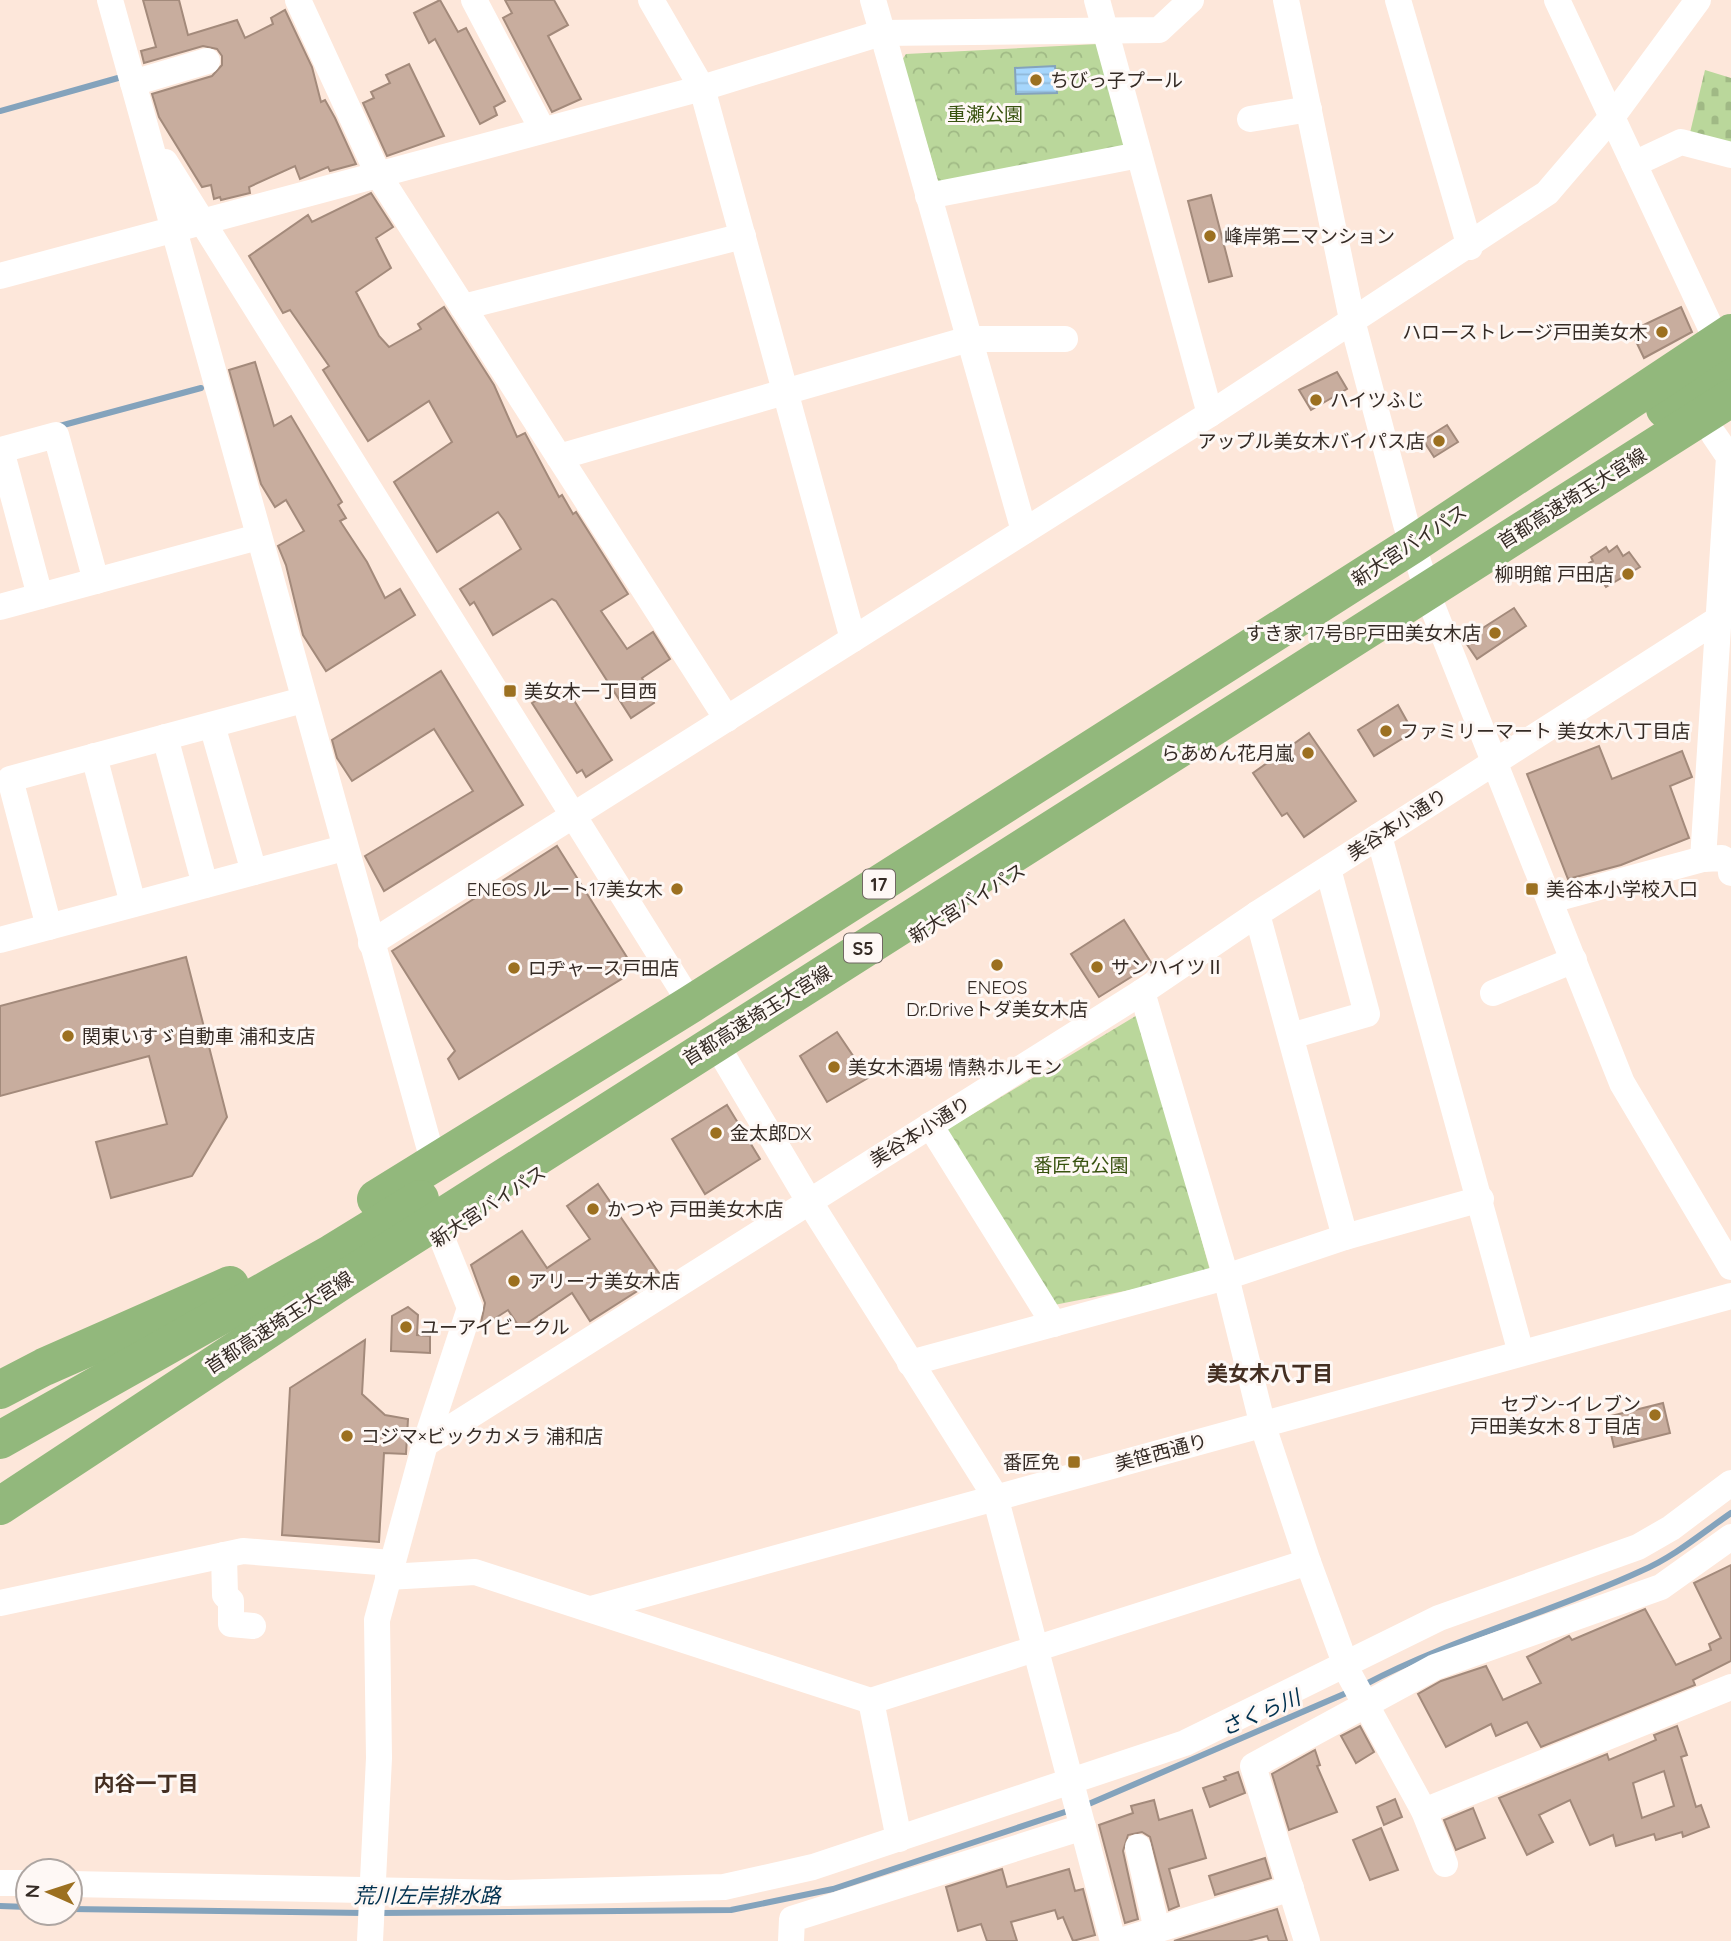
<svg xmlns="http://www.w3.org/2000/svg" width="1731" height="1941" font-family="Quicksand,'Noto Sans JP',sans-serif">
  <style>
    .cemetery { fill: url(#cemetery-stones) }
    .park { fill: url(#park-crowns) }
    .water { fill: url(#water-rules); stroke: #84a3bc; stroke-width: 2 }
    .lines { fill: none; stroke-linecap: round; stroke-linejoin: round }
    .stream { stroke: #84a3bc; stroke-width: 6 }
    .building { fill: #c8ad9e; stroke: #a38a7b; stroke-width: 2; fill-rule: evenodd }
    .minor { stroke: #fff; stroke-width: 26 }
    .highway { stroke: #92b87c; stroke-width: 38 }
    .poi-dot { fill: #9c7020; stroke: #fef8f5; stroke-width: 2.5 }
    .labels { text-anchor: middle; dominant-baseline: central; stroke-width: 6; stroke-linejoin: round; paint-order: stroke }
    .shield { fill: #fef8f5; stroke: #716863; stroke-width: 2 }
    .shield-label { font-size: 18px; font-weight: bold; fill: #352b25 }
    .poi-label { font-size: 19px; fill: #352b25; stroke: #fef8f5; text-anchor: start }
    .park-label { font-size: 19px; fill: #38520f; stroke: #fef8f5 }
    .street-label { font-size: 19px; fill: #352b25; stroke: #fef8f5 }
    .neighbourhood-label { font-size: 21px; font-weight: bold; fill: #442f22; stroke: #fef8f5 }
    .water-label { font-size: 21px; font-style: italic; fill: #00314f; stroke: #fef8f5 }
  </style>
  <defs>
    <pattern id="cemetery-stones" width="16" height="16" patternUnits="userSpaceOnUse" patternTransform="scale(1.75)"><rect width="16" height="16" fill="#bad79b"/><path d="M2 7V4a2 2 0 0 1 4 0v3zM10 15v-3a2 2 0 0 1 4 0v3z" fill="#a0b985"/></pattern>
    <pattern id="park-crowns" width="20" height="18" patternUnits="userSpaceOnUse" patternTransform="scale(1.75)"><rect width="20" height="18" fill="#bad79b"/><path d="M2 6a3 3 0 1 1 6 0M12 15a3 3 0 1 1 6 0" fill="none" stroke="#a0b985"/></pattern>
    <pattern id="water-rules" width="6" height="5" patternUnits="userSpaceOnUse" patternTransform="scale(1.75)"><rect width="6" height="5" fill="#a6d6fc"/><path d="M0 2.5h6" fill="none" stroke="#90b8d8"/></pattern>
  </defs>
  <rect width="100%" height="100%" fill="#fde7da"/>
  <polygon class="cemetery" points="1705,70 1731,78 1731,148 1689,137"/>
  <g class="park">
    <polygon points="1098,44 1127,146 940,188 902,60 906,54"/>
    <polygon points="1139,1014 1211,1274 1054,1305 943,1132"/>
  </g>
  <polygon class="water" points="1055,66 1057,93 1016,94 1015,68"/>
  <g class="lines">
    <g class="stream">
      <polyline points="0,111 118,78"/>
      <polyline points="56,427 201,388"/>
      <path d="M 1364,1685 C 1453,1638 1550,1613 1641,1571 C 1674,1557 1702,1533 1731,1513"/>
      <polyline points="1084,1806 1351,1691"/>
      <polyline points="0,1906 28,1907"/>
      <polyline points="70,1909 365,1913"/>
      <polyline points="379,1913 731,1910 833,1889 1071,1810"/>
    </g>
  </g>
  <g class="building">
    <polygon points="143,0 179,0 188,35 237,20 245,38 273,24 271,18 285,10 312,67 321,102 325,100 335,118 356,164 330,171 328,167 300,179 295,166 249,187 250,193 221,200 220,197 214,199 211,185 202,187 159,117 152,94 212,76 222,65 222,56 217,49 203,46 144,63 141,51 156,47"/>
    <polygon points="440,0 458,32 466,28 505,101 494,107 497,115 480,124 435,39 429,43 414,13"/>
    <polygon points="505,0 554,0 568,25 548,36 581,99 552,112 503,18 512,13"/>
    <polygon points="409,64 444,136 387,156 363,103 374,98 371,92 390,83 386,75"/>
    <polygon points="371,193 393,227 376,238 391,268 356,292 379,336 389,347 421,329 418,324 444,307 494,385 517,437 525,433 559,497 562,495 573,514 576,512 628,594 601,611 627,649 653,632 670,659 642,678 654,703 631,718 556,601 552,599 493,635 474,602 470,605 460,589 521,549 504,520 498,512 437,552 394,482 452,442 429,401 368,441 323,370 329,366 290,310 283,313 249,256 308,215 312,222"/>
    <polygon points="1211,195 1232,276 1209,282 1188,201"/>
    <polygon points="1681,307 1692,332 1644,358 1631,331"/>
    <polygon points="255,362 274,426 291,416 342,502 338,505 346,518 340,521 367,562 385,598 400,589 415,615 326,671 303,635 286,565 278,546 304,531 286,500 275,507 261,484 229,370"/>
    <polygon points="1337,372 1347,389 1311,410 1299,390"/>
    <polygon points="1447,425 1458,442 1434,457 1423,440"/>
    <polygon points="1617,546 1623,556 1629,552 1640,567 1606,587 1589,563 1593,561 1591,557 1606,547 1609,552"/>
    <polygon points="1514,608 1526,626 1477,659 1464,640"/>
    <polygon points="441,671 523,805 384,891 365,856 473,791 434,729 352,781 337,758 332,740"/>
    <polygon points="568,691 612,760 586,777 582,770 577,773 532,703 548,694 551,700"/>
    <polygon points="1398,705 1413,732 1374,756 1358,730"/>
    <polygon points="1309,733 1356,801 1304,837 1287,813 1282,816 1253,773"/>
    <polygon points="1599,746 1612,779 1682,751 1692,777 1670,786 1689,838 1621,865 1568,879 1527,774"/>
    <polygon points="557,846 628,959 623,978 459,1079 448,1059 455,1051 392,951"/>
    <polygon points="1124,920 1152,964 1099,997 1071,954"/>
    <polygon points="186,957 227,1117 192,1176 111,1198 96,1142 167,1124 149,1056 0,1096 0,1006"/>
    <polygon points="837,1032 868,1078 827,1102 800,1056"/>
    <polygon points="727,1105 760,1159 705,1194 672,1139"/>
    <polygon points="598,1184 661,1276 590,1321 572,1293 520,1328 508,1310 480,1328 485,1303 471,1265 522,1231 547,1268 590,1239 567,1206"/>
    <polygon points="408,1307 418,1315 417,1335 430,1336 430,1353 391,1351 392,1316"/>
    <polygon points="365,1340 362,1394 385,1415 408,1419 406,1454 384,1453 379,1542 282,1535 290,1388"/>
    <polygon points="1663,1403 1670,1433 1614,1447 1607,1417"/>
    <polygon points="1731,1565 1731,1661 1693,1680 1695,1685 1541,1747 1527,1722 1496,1736 1491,1724 1446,1747 1418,1694 1441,1681 1486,1666 1503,1700 1541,1683 1527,1657 1569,1636 1572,1640 1645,1609 1676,1665 1711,1650 1709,1644 1721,1638 1694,1583"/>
    <polygon points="1360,1726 1374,1752 1356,1763 1341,1736"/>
    <path d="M 1677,1726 L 1687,1755 L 1681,1757 L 1696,1807 L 1701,1805 L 1709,1827 L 1683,1837 L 1682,1832 L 1656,1840 L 1654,1834 L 1616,1846 L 1613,1835 L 1590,1845 L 1570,1800 L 1539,1815 L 1553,1842 L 1527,1855 L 1499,1798 L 1607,1754 L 1609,1760 L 1656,1740 L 1654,1735 ZM 1664,1771 L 1674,1806 L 1642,1818 L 1633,1783 Z"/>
    <polygon points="1315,1750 1320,1765 1317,1766 1337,1812 1289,1830 1272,1774"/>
    <polygon points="1238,1772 1245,1793 1210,1807 1203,1788 1226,1780 1224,1777"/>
    <polygon points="1395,1799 1402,1817 1384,1825 1377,1807"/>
    <polygon points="1154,1800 1159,1820 1192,1810 1206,1858 1169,1869 1179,1906 1169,1910 1150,1837 1142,1832 1128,1835 1123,1851 1138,1919 1125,1923 1099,1825 1133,1813 1131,1806"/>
    <polygon points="1473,1808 1485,1838 1456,1850 1444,1820"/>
    <polygon points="1381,1828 1398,1870 1370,1880 1353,1840"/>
    <polygon points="1265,1858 1271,1878 1215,1895 1209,1876"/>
    <polygon points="1002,1869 1007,1887 1069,1869 1075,1891 1083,1889 1095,1935 1073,1941 1063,1917 1058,1919 1055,1910 1011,1922 1017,1941 987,1941 981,1924 958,1931 946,1887"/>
    <polygon points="1277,1909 1287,1941 1269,1941 1267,1936 1248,1941 1174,1941"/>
  </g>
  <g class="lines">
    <g class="minor">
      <polyline points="110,0 434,1164"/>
      <polyline points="298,0 379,176 727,719"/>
      <polyline points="474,0 542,129"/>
      <polyline points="651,0 702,88 853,639"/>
      <polyline points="873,0 1024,531"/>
      <polyline points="1097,0 1210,414"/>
      <polyline points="1286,0 1353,324 1406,524 1433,608 1622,1083 1731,1267"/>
      <polyline points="1398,0 1470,247"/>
      <polyline points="1557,0 1717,341"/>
      <polyline points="133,83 207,61"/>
      <polyline points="1250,119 1309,109"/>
      <polyline points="165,162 691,1004"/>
      <polyline points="1634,164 1681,142 1731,155"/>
      <polyline points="928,196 1139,155"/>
      <polyline points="0,276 702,88 881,33 1159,30 1191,0"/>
      <polyline points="463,307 743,236"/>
      <polyline points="559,457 969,339 1065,339"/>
      <polyline points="40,596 1,450 56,435 96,581"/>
      <polyline points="0,607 258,537"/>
      <polyline points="212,725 254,872"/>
      <polyline points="165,737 205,885"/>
      <polyline points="94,756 133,904"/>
      <polyline points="1379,836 1521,1353"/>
      <polyline points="1703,859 1729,457 1714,435"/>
      <polyline points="1551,900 1703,859 1722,858 1730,863 1731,873"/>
      <polyline points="1257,914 1345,1237"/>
      <polyline points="49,927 10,779 303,700"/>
      <polyline points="0,940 344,848"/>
      <polyline points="371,943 1210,414 1547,193 1612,117 1698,0"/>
      <polyline points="1142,992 1226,1277 1263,1426 1308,1562 1349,1674 1424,1811 1445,1864"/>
      <polyline points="1493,993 1574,960"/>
      <polyline points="1291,1036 1367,1014 1328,869"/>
      <polyline points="723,1056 809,1201 995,1496 1113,1941"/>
      <polyline points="930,1125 1054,1324"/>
      <polyline points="910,1363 1226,1277 1345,1237 1481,1199"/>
      <polyline points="425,1444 1142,992 1257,914 1731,611"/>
      <polyline points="224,1555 225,1595 231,1601 231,1624 253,1626"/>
      <polyline points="388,1577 475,1572 871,1701 1308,1562"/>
      <polyline points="0,1603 243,1551 391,1563"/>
      <polyline points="591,1609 1731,1296"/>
      <polyline points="871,1701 899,1839"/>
      <polyline points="1424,1811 1731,1687"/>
      <polyline points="1138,1847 1157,1930"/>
      <polyline points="0,1883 28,1883"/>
      <polyline points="70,1884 508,1893 724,1887 813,1867 1185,1743 1439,1618 1638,1547 1671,1528 1731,1483"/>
      <polyline points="370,1941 379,1758 377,1620 425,1444 470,1308 441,1236"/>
      <polyline points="791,1941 792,1919 1083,1827"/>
      <polyline points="1121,1941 1291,1888"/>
      <polyline points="1307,1941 1253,1766 1435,1667 1661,1587 1731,1537"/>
    </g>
    <g class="highway">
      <polyline points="1665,409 1731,366"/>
      <polyline points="376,1199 691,1004 1412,545 1731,333"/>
      <polyline points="0,1390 44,1367 230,1285"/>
      <polyline points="0,1440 332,1253 420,1199"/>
      <polyline points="0,1506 343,1280 1731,398"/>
    </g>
  </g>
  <g class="poi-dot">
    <circle cx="1036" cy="80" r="7"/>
    <circle cx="1210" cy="236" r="7"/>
    <circle cx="1662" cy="332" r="7"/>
    <circle cx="1316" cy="400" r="7"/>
    <circle cx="1439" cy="441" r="7"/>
    <circle cx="1628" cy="574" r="7"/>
    <circle cx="1495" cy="633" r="7"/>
    <rect x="503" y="684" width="14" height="14" rx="3.5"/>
    <circle cx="1386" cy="731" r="7"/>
    <circle cx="1308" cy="753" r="7"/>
    <circle cx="677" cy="889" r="7"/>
    <rect x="1525" y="882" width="14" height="14" rx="3.5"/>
    <circle cx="997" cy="965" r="7"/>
    <circle cx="1097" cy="967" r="7"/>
    <circle cx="514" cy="968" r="7"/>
    <circle cx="68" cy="1036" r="7"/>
    <circle cx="834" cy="1067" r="7"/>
    <circle cx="716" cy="1133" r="7"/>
    <circle cx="593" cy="1209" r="7"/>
    <circle cx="514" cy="1281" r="7"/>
    <circle cx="406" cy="1327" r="7"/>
    <circle cx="1655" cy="1415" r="7"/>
    <circle cx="347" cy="1436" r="7"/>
    <rect x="1067" y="1455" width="14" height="14" rx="3.5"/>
  </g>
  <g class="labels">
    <g class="shield">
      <rect x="863" y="869.5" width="32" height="29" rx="5"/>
      <rect x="844" y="933.5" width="38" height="29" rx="5"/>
    </g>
    <g class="shield-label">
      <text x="879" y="884">17</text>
      <text x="863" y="948">S5</text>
    </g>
    <g class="poi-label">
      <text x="1050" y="80">ちびっ子プール</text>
      <text x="1224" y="236">峰岸第二マンション</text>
      <text x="1648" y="332" text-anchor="end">ハローストレージ戸田美女木</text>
      <text x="1330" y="400">ハイツふじ</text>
      <text x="1425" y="441" text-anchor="end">アップル美女木バイパス店</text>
      <text x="1614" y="574" text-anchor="end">柳明館 戸田店</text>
      <text x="1481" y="633" text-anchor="end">すき家 17号BP戸田美女木店</text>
      <text x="524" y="691">美女木一丁目西</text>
      <text x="1400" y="731">ファミリーマート 美女木八丁目店</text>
      <text x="1294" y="753" text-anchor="end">らあめん花月嵐</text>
      <text x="663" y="889" text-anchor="end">ENEOS ルート17美女木</text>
      <text x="1546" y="889">美谷本小学校入口</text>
      <text x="1111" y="967">サンハイツⅡ</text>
      <text x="528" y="968">ロヂャース戸田店</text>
      <text x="997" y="987" text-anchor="middle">ENEOS<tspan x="997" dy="22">Dr.Driveトダ美女木店</tspan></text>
      <text x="82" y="1036">関東いすゞ自動車 浦和支店</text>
      <text x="848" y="1067">美女木酒場 情熱ホルモン</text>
      <text x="730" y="1133">金太郎DX</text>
      <text x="607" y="1209">かつや 戸田美女木店</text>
      <text x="528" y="1281">アリーナ美女木店</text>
      <text x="420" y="1327">ユーアイビークル</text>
      <text x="1641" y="1404" text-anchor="end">セブン-イレブン<tspan x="1641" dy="22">戸田美女木８丁目店</tspan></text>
      <text x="361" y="1436">コジマ×ビックカメラ 浦和店</text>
      <text x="1060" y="1462" text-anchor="end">番匠免</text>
    </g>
    <g class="park-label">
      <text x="985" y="114">重瀬公園</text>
      <text x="1081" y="1165">番匠免公園</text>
    </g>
    <g class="street-label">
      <text transform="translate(1572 498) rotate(-32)">首都高速埼玉大宮線</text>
      <text transform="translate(1409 545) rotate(-33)">新大宮バイパス</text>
      <text transform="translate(1397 824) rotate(-33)">美谷本小通り</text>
      <text transform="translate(967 903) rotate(-32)">新大宮バイパス</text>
      <text transform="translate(757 1015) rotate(-32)">首都高速埼玉大宮線</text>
      <text transform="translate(920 1131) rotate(-32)">美谷本小通り</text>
      <text transform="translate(488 1206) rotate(-33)">新大宮バイパス</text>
      <text transform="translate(279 1322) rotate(-33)">首都高速埼玉大宮線</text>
      <text transform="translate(1161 1452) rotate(-15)">美笹西通り</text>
    </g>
    <g class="neighbourhood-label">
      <text x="1270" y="1373">美女木八丁目</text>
      <text x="146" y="1783">内谷一丁目</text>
    </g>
    <g class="water-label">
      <text transform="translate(1260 1712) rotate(-23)">さくら川</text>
      <text x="427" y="1895">荒川左岸排水路</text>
    </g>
  </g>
  <g transform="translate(49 1892) rotate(273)"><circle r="33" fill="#fef8f5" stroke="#aea6a2" stroke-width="2"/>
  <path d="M0-5L12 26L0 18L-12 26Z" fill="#9c7020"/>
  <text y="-10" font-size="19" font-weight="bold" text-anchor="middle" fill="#352b25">N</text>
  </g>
</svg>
